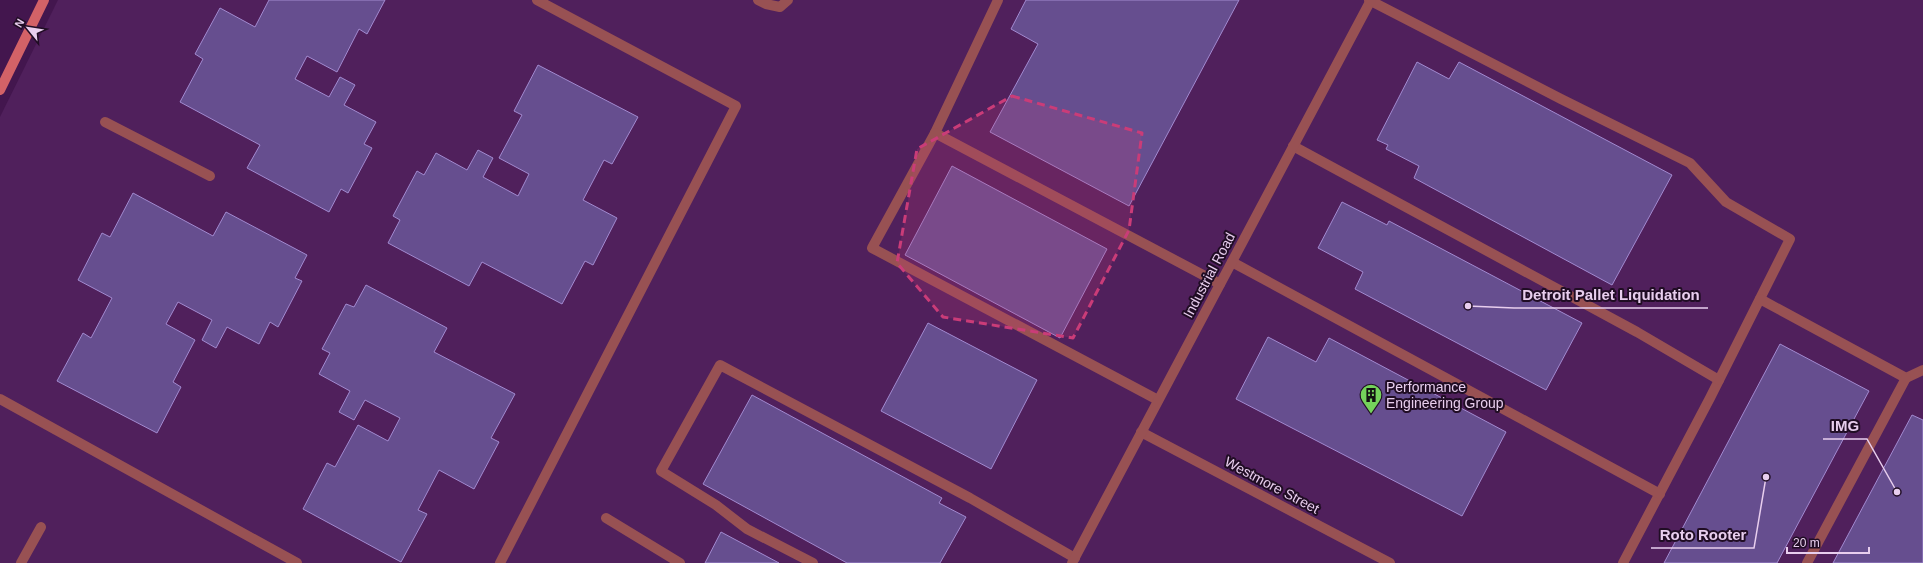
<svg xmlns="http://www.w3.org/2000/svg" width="1923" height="563" font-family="Helvetica,sans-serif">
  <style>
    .built { fill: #50205c }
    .building { fill: #664e8f; stroke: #a28ad0 }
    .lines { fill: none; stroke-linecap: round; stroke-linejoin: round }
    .lane { stroke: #985153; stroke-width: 10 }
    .street { stroke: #985153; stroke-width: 10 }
    .secondary { stroke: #d36267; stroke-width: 10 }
    .marked { fill: #ca3c78; fill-opacity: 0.2; stroke: #ca3c78; stroke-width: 3; stroke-dasharray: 8 5; stroke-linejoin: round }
    .labels { text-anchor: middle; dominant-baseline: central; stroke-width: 4; stroke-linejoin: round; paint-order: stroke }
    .street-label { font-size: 14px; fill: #e8ceee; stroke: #200d24 }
    .poi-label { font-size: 14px; fill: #e8ceee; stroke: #200d24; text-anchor: start }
    .leader { fill: none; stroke: #e8ceee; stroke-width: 1.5 }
    .callout-dot { fill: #e8ceee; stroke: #200d24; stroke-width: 1.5 }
    .callout-label { font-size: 15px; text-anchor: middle; font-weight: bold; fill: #e8ceee; stroke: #200d24; stroke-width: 4; stroke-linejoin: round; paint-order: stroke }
  </style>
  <rect width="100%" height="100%" fill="#43164e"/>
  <polygon class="built" points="58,0 1923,0 1923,563 0,563 0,117"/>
  <g class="building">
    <polygon points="269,0 385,0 367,34 359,29 337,72 307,56 295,79 329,97 340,77 355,85 344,105 376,122 364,144 372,148 348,193 341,189 329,212 247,168 260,145 180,102 203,59 195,54 220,8 255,27"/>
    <polygon points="1026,0 1239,0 1129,206 990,132 1038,44 1011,29"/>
    <polygon points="1417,62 1449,79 1459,62 1672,175 1612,285 1414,178 1419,166 1386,149 1388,145 1377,140"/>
    <polygon points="538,65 638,117 612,164 604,160 583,200 617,218 593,265 585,261 562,304 482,262 469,286 388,243 400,220 393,216 417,171 424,175 436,153 467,170 478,150 493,158 483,177 518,196 529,174 499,158 522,115 514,111"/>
    <polygon points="952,166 1107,249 1060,338 905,255"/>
    <polygon points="133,193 213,236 226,212 307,255 295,278 302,281 278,327 270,322 259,344 227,327 216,348 202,340 212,320 178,302 166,324 195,340 173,382 181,387 157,433 57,381 83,333 91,338 112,298 78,280 102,233 110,237"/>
    <polygon points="1342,202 1387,225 1389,221 1582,323 1546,390 1355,289 1363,272 1318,248"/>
    <polygon points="366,285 447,328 434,352 515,394 491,438 499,442 474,489 439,470 418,510 427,514 401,562 303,509 327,463 335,467 358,425 388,441 400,418 365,400 354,420 339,412 350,391 319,374 330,353 322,349 346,304 354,307"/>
    <polygon points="928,323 1037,380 991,469 881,411"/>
    <polygon points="1268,337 1316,362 1329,338 1506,432 1462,516 1236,399"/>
    <polygon points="1780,344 1869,391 1777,563 1664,563"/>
    <polygon points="752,395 942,498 939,503 966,517 940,563 847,563 703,484"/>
    <polygon points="1912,415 1923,420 1923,563 1833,563"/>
    <polygon points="721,532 779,563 705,563"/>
  </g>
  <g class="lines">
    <g class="lane">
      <polyline points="758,0 766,4 780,7 788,0"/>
      <polyline points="1369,0 1561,99 1690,163 1726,202 1790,239 1710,398 1623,563"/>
      <polyline points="105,122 210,176"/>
      <polyline points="935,133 998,0"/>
      <polyline points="1293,146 1637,332 1719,380"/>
      <polyline points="1232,262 1660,494"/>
      <polyline points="1760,299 1906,378 1923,370"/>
      <polyline points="0,399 297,563"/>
      <polyline points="1158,400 872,248 935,133 1220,284"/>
      <polyline points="606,518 680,563"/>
      <polyline points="21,563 41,527"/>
      <polyline points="500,563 736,106 537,0"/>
      <polyline points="813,563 747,529 716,505 661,471 720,365 970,498 1075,558"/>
      <polyline points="1807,563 1906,378"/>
    </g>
    <g class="street">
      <polyline points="1141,432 1390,563"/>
      <polyline points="1072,563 1371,0"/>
    </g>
    <polyline class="secondary" points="0,90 44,0"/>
  </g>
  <path class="marked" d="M 1012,96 L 1142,133 L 1129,230 L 1073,338 L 943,317 L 897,263 L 917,149 Z"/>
  <defs>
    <g id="building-pin" transform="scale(1.15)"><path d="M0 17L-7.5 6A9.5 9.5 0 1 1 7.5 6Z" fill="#74d25b" stroke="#200d24"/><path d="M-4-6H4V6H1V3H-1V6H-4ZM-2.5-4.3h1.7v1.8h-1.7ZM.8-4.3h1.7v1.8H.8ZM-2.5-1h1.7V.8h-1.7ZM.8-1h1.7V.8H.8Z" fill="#111"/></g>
  </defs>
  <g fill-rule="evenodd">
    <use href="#building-pin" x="1371" y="395"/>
  </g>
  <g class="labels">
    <g class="street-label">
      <text transform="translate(1209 275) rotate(-62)">Industrial Road</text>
      <text transform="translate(1272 485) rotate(28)">Westmore Street</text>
    </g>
    <g class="poi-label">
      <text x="1386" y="387">Performance<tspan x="1386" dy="16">Engineering Group</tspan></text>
    </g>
  </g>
  <path class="leader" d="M1468 306L1514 308H1708M1897 492L1867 439H1823M1766 477L1754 548H1651"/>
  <g class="callout-dot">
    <circle cx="1468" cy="306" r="4"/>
    <circle cx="1897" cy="492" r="4"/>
    <circle cx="1766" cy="477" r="4"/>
  </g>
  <g class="callout-label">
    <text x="1611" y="300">Detroit Pallet Liquidation</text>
    <text x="1845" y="431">IMG</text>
    <text x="1703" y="540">Roto Rooter</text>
  </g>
  <g transform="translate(28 28) rotate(300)" stroke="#200d24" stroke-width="3" paint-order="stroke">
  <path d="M0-3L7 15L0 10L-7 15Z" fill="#e8ceee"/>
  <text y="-6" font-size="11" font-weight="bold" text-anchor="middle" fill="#e8ceee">N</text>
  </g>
  <path d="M1787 547v6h82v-6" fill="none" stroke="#e8ceee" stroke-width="2"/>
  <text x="1793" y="547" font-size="12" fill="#e8ceee" stroke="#200d24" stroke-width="3" paint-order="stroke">20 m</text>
</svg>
